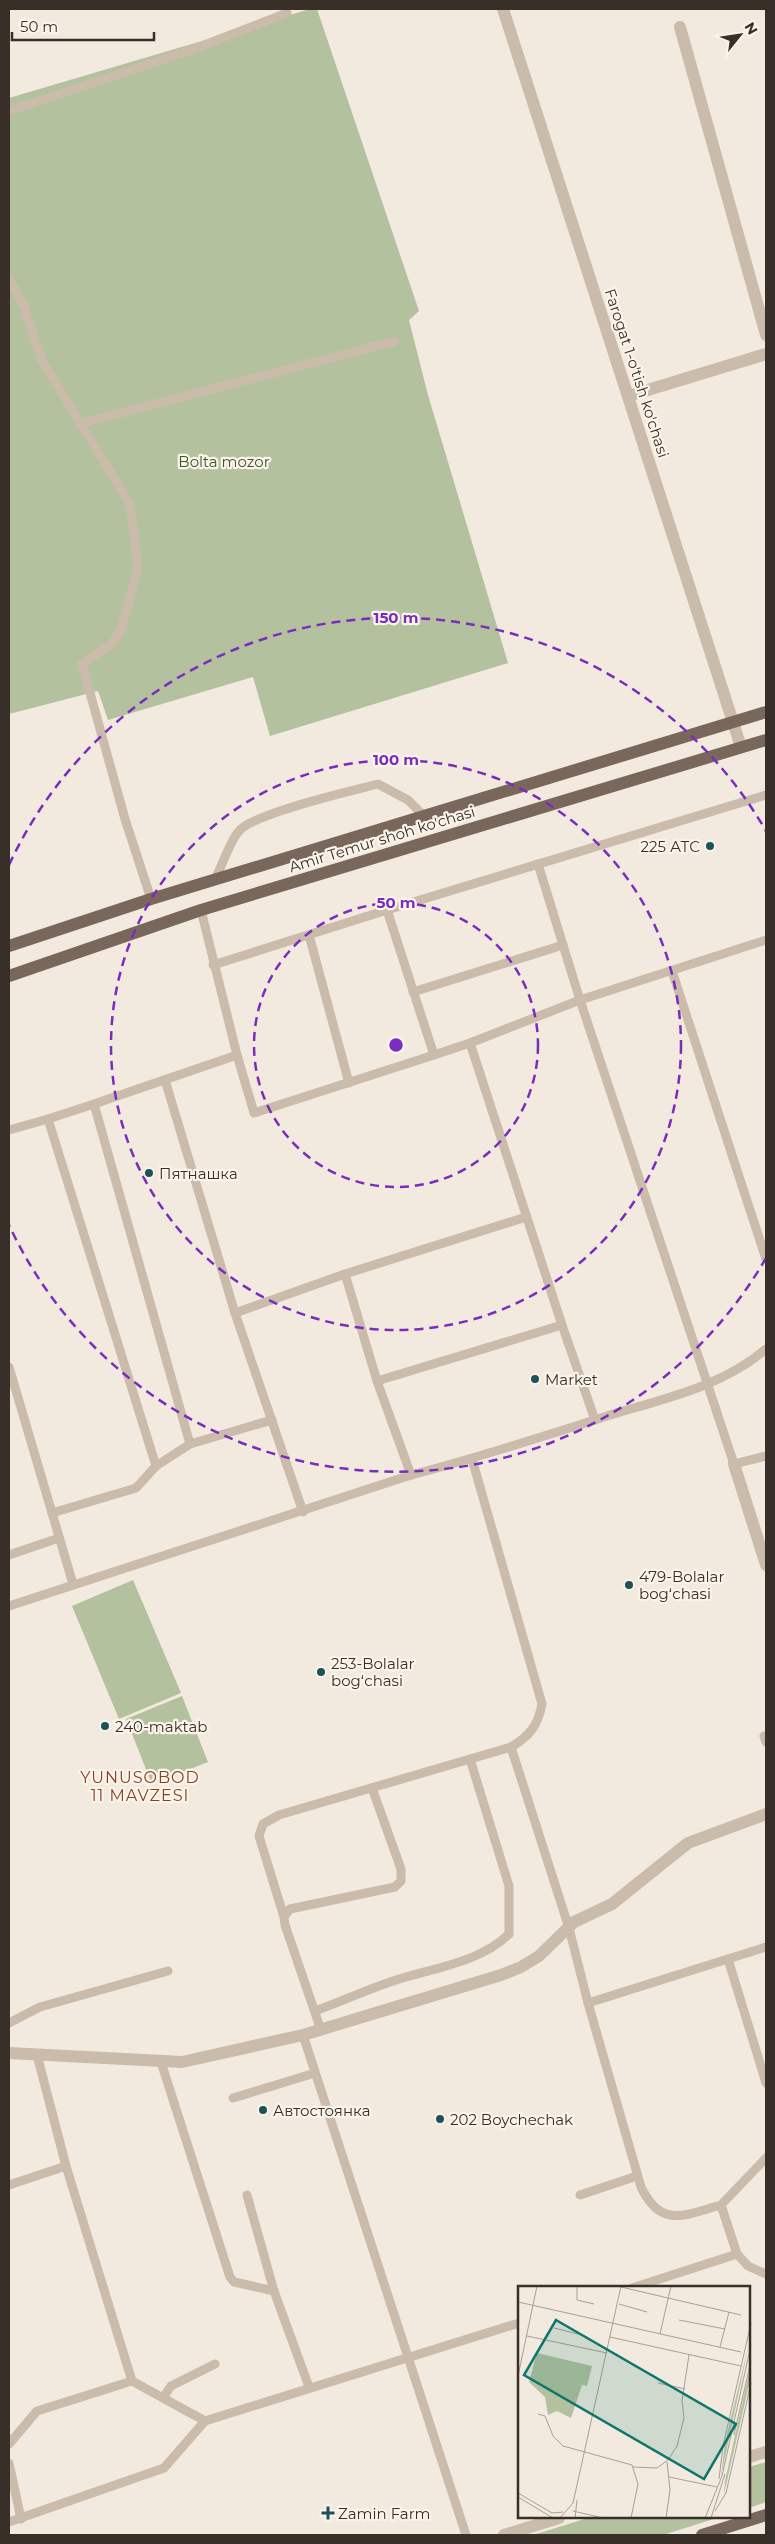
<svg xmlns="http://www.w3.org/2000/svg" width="775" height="2544" font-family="Montserrat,sans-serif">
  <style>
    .green { fill: #b3c19e }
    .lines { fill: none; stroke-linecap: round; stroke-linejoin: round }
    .service { stroke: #cabbaa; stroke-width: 9 }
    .minor { stroke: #cabbaa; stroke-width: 12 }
    .tertiary { stroke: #cabbaa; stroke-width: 12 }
    .primary { stroke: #7a675b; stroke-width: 12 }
    .ring { fill: none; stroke: #7b2cbf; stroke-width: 2.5; stroke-dasharray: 9 6 }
    .poi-dot { fill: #1f5159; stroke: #faf4eb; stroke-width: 2 }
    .labels { text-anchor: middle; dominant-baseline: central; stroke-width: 4.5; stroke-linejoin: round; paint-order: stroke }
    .street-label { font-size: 15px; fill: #382f29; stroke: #faf4eb }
    .park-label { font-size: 15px; fill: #44562d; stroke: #faf4eb }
    .poi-label { font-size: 15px; fill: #382f29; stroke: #faf4eb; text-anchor: start }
    .neighbourhood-label { font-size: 16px; letter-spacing: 1px; fill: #864223; stroke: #faf4eb }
    .inset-road { fill: none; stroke: #a89f96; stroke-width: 1 }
    .view { fill: #0f766e; fill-opacity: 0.15; stroke: #0f766e; stroke-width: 2.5 }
    .inset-edge { fill: none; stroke: #382f29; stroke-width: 2.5 }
    .centre { fill: #7b2cbf; stroke: #faf4eb; stroke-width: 2.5 }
    .ring-label { font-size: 15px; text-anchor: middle; font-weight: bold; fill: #7b2cbf; stroke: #faf4eb; stroke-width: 4.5; stroke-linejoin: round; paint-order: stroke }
  </style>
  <rect width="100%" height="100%" fill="#f2eade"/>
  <g class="green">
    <polygon points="310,9 317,9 419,311 409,320 428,395 508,663 270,736 253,677 108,720 98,691 9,714 9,98"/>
    <polygon points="133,1580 181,1693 119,1719 72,1606"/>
    <polygon points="182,1696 208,1762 152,1784 126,1719"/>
    <polygon points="766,2462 766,2502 749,2508 749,2467"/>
    <polygon points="588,2518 717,2518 663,2535 533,2535"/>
  </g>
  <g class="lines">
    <g class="service">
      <polyline points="9,111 194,49 287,13"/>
      <polyline points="9,278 24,307 41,359 130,504 138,567 122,627 113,643 82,664 125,819 151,899"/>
      <polyline points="79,424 395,341"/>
      <polyline points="538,864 580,1000 734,1464 766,1456"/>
      <path d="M 215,879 C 222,866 230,841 239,831 C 254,813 351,791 378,784 L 408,800 L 424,816"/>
      <polyline points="387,910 434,1055 470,1043"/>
      <polyline points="309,935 349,1083"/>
      <polyline points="213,965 387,910 766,795"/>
      <polyline points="672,971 766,1259"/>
      <polyline points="413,992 563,945"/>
      <polyline points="237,1055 254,1113 434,1055"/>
      <polyline points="165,1080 235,1313 303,1512"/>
      <polyline points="48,1119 94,1104"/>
      <polyline points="9,1130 48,1119 156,1466"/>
      <polyline points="345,1274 377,1381"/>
      <polyline points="235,1313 345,1274 526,1217"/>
      <polyline points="562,1325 595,1420"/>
      <polyline points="9,1367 73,1584"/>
      <polyline points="190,1444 94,1104 237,1055 201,910"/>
      <path d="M 472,1459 L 542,1704 C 538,1725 530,1736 511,1747 L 569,1928 L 588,2003 L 641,2187 C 661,2229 685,2215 721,2205"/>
      <polyline points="411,1475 377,1381 562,1325 470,1043 580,1000 766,940"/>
      <polyline points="52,1513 136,1488 156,1466 190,1444 272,1420"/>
      <polyline points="9,1555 59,1538"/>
      <path d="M 9,1606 L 411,1475 C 477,1458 542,1437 607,1416 C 662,1399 722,1387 766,1349"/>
      <polyline points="764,1736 766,1742"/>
      <polyline points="284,1917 259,1836 263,1824 279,1815 511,1747"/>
      <polyline points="728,1959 766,2083"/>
      <polyline points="588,2003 766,1947"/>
      <path d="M 315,2011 C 340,2002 364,1991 390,1982 C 427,1969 481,1963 509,1934 L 509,1886 L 470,1759"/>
      <polyline points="9,2023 40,2007 168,1971"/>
      <polyline points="321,2030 285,1925 284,1917 290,1909 395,1887 401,1881 401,1869 372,1788"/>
      <polyline points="303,2035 466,2535"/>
      <polyline points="37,2055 66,2166"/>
      <polyline points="161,2062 230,2277 234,2282 274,2291 309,2387"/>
      <polyline points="233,2098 315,2073"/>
      <polyline points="9,2185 66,2166 132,2381"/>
      <polyline points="247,2195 274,2291"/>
      <polyline points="580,2195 637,2176"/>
      <polyline points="737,2254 721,2205 766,2158"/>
      <polyline points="632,2288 737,2254 748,2266 766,2274"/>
      <polyline points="164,2396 171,2386 215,2364"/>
      <polyline points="9,2444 37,2411 132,2381 205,2421"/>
      <polyline points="9,2463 21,2519"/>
      <polyline points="9,2522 164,2468 205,2421 519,2323"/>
    </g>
    <g class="minor">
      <polyline points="503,9 741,747"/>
      <polyline points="680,27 766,335"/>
      <polyline points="628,396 766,354"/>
      <polyline points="734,1464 766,1565"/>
      <polyline points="9,2053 182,2062 303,2035 501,1975 521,1967 539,1956 574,1922 612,1904 688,1843 766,1814"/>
    </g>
    <g class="tertiary">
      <polyline points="749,2457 766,2452"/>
      <polyline points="504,2535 559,2518"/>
    </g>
    <g class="primary">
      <polyline points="9,946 151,899 766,712"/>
      <polyline points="9,976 201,910 766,740"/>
      <polyline points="702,2535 766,2515"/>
    </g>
  </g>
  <g class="ring">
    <circle cx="396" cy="1045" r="142"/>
    <circle cx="396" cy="1045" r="285"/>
    <path d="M766 1258A427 427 0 0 1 9 1225M9 865A427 427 0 0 1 766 831"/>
  </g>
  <g class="poi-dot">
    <circle cx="710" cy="846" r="5"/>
    <circle cx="149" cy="1173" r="5"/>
    <circle cx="535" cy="1379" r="5"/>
    <circle cx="629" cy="1585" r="5"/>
    <circle cx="321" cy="1672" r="5"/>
    <circle cx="105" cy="1726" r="5"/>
    <circle cx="263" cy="2110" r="5"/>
    <circle cx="440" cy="2119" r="5"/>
    <path d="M325.5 2505.5h5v5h5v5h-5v5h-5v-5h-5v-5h5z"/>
  </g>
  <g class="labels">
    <g class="street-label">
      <text transform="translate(637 373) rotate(72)">Farogat 1-o'tish ko'chasi</text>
      <text transform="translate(382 839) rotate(-17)">Amir Temur shoh ko'chasi</text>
    </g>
    <g class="park-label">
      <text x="224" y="461">Bolta mozor</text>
    </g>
    <g class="poi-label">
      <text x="700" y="846" text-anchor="end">225 АТС</text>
      <text x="159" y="1173">Пятнашка</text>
      <text x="545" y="1379">Market</text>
      <text x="639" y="1576">479-Bolalar<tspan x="639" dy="17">bogʻchasi</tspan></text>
      <text x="331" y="1663">253-Bolalar<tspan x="331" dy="17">bogʻchasi</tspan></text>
      <text x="115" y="1726">240-maktab</text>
      <text x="273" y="2110">Автостоянка</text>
      <text x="450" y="2119">202 Boychechak</text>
      <text x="338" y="2513">Zamin Farm</text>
    </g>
    <g class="neighbourhood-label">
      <text x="140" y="1777">YUNUSOBOD<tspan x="140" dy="18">11 MAVZESI</tspan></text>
    </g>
  </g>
  <g transform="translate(518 2286)">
    <rect width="232" height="232" fill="#f2eade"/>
    <path d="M 231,58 L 203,190 L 207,156 ZM 19,67 L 74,80 L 69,100 L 64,99 L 53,132 L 39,125 L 30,129 L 27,111 L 11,96 ZM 232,82 L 232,94 L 206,208 L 207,195 Z" fill="#b3c19e"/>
    <path class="inset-road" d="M 59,0 L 59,14 L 76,18M 103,1 L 223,29M 0,16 L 223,66M 101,18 L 129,26M 161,34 L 207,43M 36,42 L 64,49M 142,48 L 153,0M 9,50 L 89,67M 92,51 L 223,80M 202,61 L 211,26M 0,90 L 19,0M 140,97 L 167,103M 20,128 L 27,130 L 35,150 L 45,160 L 114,179 L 120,198 L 113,232M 216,149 L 233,75M 115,181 L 139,182 L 150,174 L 159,160 L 166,132 L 164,115 L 171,69M 151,191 L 199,201M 201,193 L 205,160 L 233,37M 0,207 L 34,227 L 45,226M 0,211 L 35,232M 55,225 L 85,232M 197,225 L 208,207 L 233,97M 42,232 L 55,217 L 103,0M 57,232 L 59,214M 148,232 L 152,204 L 149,176M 187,232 L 204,190 L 233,59M 193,232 L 207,188"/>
    <path class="view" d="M 38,34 L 218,138 L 186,193 L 6,89 Z"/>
    <rect width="232" height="232" class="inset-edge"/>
  </g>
  <circle cx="396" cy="1045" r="8" class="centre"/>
  <g class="ring-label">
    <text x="396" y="623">150 m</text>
    <text x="396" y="765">100 m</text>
    <text x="396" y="908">50 m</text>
  </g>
  <rect width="775" height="2544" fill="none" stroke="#382f29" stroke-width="20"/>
  <g transform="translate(740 35) rotate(60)" stroke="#faf4eb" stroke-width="4" paint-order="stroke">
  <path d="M0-4L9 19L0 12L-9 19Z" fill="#382f29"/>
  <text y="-8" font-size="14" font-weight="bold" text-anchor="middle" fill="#382f29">N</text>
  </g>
  <path d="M12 32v8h142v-8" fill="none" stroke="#382f29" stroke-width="2.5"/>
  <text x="20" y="32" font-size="15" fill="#382f29" stroke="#faf4eb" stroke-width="4" paint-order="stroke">50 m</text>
</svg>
